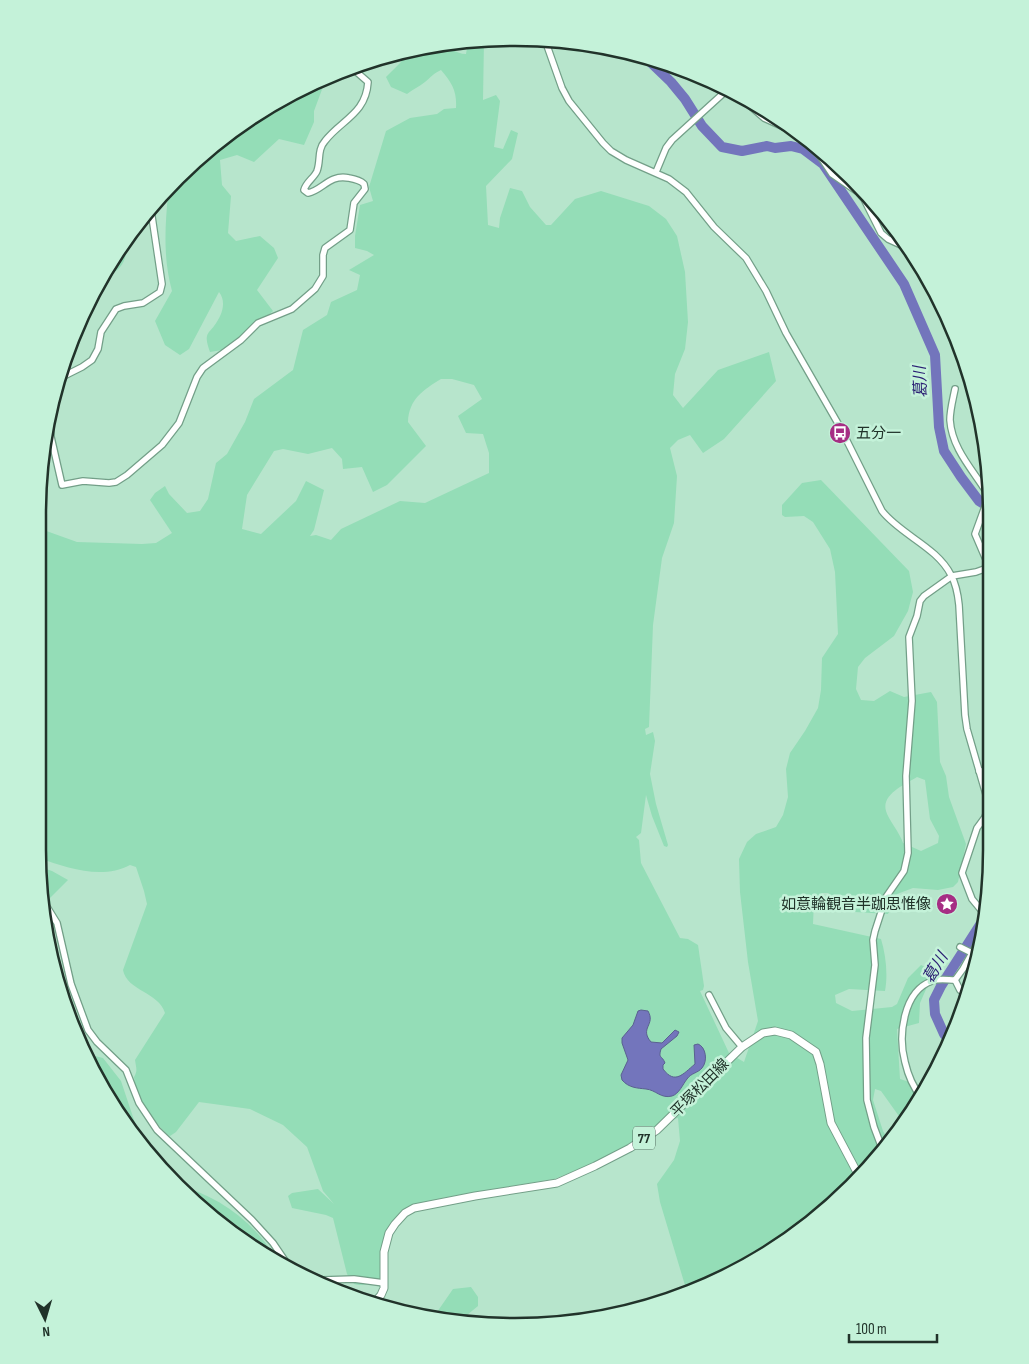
<svg xmlns="http://www.w3.org/2000/svg" width="1029" height="1364" font-family="'Sofia Sans Condensed','Noto Sans JP',sans-serif">
  <style>
    .green { fill: #94ddb7; fill-rule: evenodd }
    .water { fill: #7375bc; stroke: #5a6190 }
    .lines { fill: none; stroke-linecap: round; stroke-linejoin: round }
    .river { stroke: #7375bc; stroke-width: 10 }
    .minor-casing { stroke: #739f88; stroke-width: 8 }
    .major-casing { stroke: #739f88; stroke-width: 9 }
    .minor { stroke: #fff; stroke-width: 5.5 }
    .major { stroke: #fff; stroke-width: 7 }
    .labels { text-anchor: middle; dominant-baseline: central; stroke-width: 5; stroke-linejoin: round; paint-order: stroke }
    .shield { fill: #c4f2d9; stroke: #526c5e; stroke-width: 1 }
    .shield-label { font-size: 14px; font-weight: bold; fill: #21332a }
    .poi-label { font-size: 15px; fill: #21332a; stroke: #c4f2d9; text-anchor: start }
    .street-label { font-size: 15px; fill: #21332a; stroke: #c4f2d9 }
    .water-label { font-size: 16px; font-style: italic; fill: #2a1e73; stroke: #c4f2d9 }
    .rim { fill: none; stroke: #21332a; stroke-width: 2.5 }
  </style>
  <rect width="100%" height="100%" fill="#b7e5cc"/>
  <g class="green">
    <path d="M 484,40 L 483,100 L 496,95 L 500,101 L 494,147 L 503,149 L 511,130 L 518,133 L 512,159 L 486,186 L 488,225 L 499,228 L 500,218 L 510,188 L 522,191 L 530,207 L 546,225 L 551,225 L 575,199 L 601,191 L 649,206 L 666,219 L 677,236 L 685,272 L 688,322 L 685,349 L 675,374 L 673,395 L 683,408 L 718,370 L 769,352 L 776,381 L 724,439 L 703,453 L 690,435 L 678,440 L 670,448 L 677,476 L 674,523 L 662,558 L 653,625 L 649,727 L 645,729 L 646,735 L 653,732 L 655,741 L 650,774 L 656,804 L 668,845 L 667,847 L 664,846 L 652,816 L 646,795 L 641,833 L 636,837 L 639,840 L 641,863 L 680,938 L 688,939 L 698,945 L 704,986 L 703,990 L 700,991 L 729,1053 L 744,1062 L 758,1021 L 748,962 L 740,892 L 739,859 L 747,842 L 756,834 L 776,827 L 783,815 L 788,797 L 786,769 L 790,753 L 805,731 L 818,708 L 821,690 L 822,658 L 838,634 L 835,572 L 830,549 L 813,522 L 804,516 L 785,517 L 782,515 L 782,505 L 802,483 L 821,480 L 909,571 L 913,592 L 908,611 L 894,636 L 865,658 L 858,667 L 856,689 L 861,700 L 874,701 L 890,691 L 904,697 L 931,692 L 937,702 L 940,762 L 946,776 L 949,797 L 966,844 L 958,882 L 953,887 L 938,890 L 913,888 L 897,894 L 888,914 L 855,912 L 845,909 L 828,893 L 822,893 L 814,901 L 813,924 L 881,939 C 886,955 888,975 885,991 L 849,989 L 835,995 L 836,1003 L 852,1011 L 892,1007 L 897,1004 L 908,978 L 921,965 L 934,971 L 920,1003 L 919,1023 L 897,1029 L 900,1079 L 928,1088 L 905,1119 L 901,1119 L 881,1091 L 875,1089 L 873,1100 L 883,1131 L 889,1141 L 873,1164 L 780,1246 L 687,1292 L 660,1202 L 657,1184 L 674,1160 L 680,1141 L 678,1118 L 664,1121 L 610,1157 L 554,1179 L 442,1198 L 403,1211 L 390,1224 L 384,1235 L 381,1280 C 370,1282 366,1287 354,1284 L 347,1274 L 333,1218 L 326,1215 L 292,1208 L 288,1196 L 292,1193 L 318,1189 L 334,1204 L 323,1191 L 307,1147 L 283,1125 L 250,1109 L 199,1102 L 176,1132 L 170,1136 C 156,1126 135,1095 134,1077 C 138,1071 136,1067 135,1060 L 165,1013 C 159,992 127,991 123,970 L 147,904 L 144,891 L 136,867 L 130,865 C 102,880 67,868 39,858 L 38,528 L 77,542 L 142,544 L 156,543 L 172,533 L 150,500 L 155,493 L 165,486 L 169,494 L 187,513 L 200,511 L 208,499 L 216,463 L 227,454 L 245,422 L 254,399 L 293,370 L 303,330 L 327,315 L 331,302 L 357,290 L 360,275 L 349,270 L 374,255 L 367,251 L 355,248 L 355,236 L 360,205 L 373,201 L 369,187 L 386,131 L 410,118 L 437,114 L 444,109 L 456,108 C 457,91 452,83 441,70 C 434,73 431,77 425,82 C 419,87 413,89 407,94 L 391,87 L 386,77 L 401,62 L 403,52 C 414,49 428,43 439,45 C 449,46 456,54 466,54 L 468,42 ZM 441,379 L 452,379 L 474,385 L 482,399 L 458,416 L 466,433 L 483,434 L 489,453 L 489,473 L 425,503 L 400,501 L 341,529 L 331,540 L 316,535 L 310,536 L 314,530 L 324,490 L 306,481 L 296,501 L 261,534 L 242,529 L 247,495 L 274,451 L 283,449 L 308,454 L 332,448 L 342,459 L 343,469 L 362,467 L 373,492 L 387,485 L 426,446 L 408,422 C 409,399 423,390 441,379 ZM 917,777 L 925,780 L 930,819 L 939,836 L 938,843 L 921,851 L 903,843 C 900,833 888,819 886,811 C 881,794 906,784 917,777 Z"/>
    <path d="M 327,76 L 314,111 L 314,122 L 304,145 L 279,139 L 254,162 L 237,155 L 220,160 L 222,185 L 231,196 L 228,233 L 236,241 L 260,236 L 274,248 L 278,258 L 257,290 L 273,311 L 234,348 L 210,352 C 208,346 206,341 207,336 C 208,332 212,329 214,326 C 222,316 227,302 219,292 L 189,349 L 180,355 L 165,345 L 155,321 L 172,291 C 163,258 165,228 168,194 L 249,118 Z"/>
    <path d="M 127,239 C 128,255 123,274 105,274 Z"/>
    <polygon points="40,867 52,871 68,880 50,898 53,924 48,926"/>
    <polygon points="87,1054 103,1058 121,1081 136,1126 144,1144 102,1088"/>
    <path d="M 175,1184 C 216,1195 253,1220 274,1256 Z"/>
    <polygon points="471,1287 478,1297 478,1306 467,1315 466,1320 429,1318 435,1315 453,1289"/>
  </g>
  <path class="water" d="M 641,1010 L 648,1011 C 656,1025 639,1028 651,1042 L 662,1043 L 675,1030 L 679,1032 L 677,1036 L 661,1049 C 658,1059 662,1055 665,1063 L 663,1065 L 663,1069 C 675,1085 683,1074 695,1064 L 694,1045 L 698,1044 C 706,1047 708,1061 702,1068 C 698,1073 691,1073 687,1079 C 683,1084 679,1094 672,1096 C 661,1099 656,1090 646,1089 C 637,1088 629,1088 622,1080 L 621,1075 L 628,1060 L 622,1043 L 622,1038 L 633,1025 L 638,1011 Z"/>
  <g class="lines">
    <g class="river">
      <polyline points="646,58 671,82 685,99 702,126 722,147 742,151 767,146 775,148 791,146 803,149 823,164 904,284 935,355 939,427 944,451 961,477 979,501 987,506"/>
      <polyline points="949,1040 944,1034 935,1014 934,1000 941,986 987,914"/>
    </g>
    <g class="minor-casing">
      <g id="minor">
        <path d="M 545,40 L 562,88 L 569,101 L 603,143 L 611,151 L 626,160 L 669,179 L 686,192 L 714,227 L 746,258 L 766,291 L 786,333 L 840,427 L 882,511 C 901,535 937,547 951,575 C 956,584 958,595 959,605 L 965,715 L 967,729 L 987,798"/>
        <polyline points="740,97 764,118 795,132 820,156 832,174 858,192 864,199 881,233 888,239 912,250"/>
        <polyline points="656,172 666,148 672,140 727,90"/>
        <polyline points="948,323 950,331 961,350"/>
        <polyline points="58,379 82,367 92,360 98,349 101,332 116,309 124,306 143,303 160,292 162,284 151,210"/>
        <path d="M 955,389 C 953,399 950,410 950,420 C 952,449 973,470 987,493"/>
        <path d="M 50,415 L 51,437 L 62,485 L 83,481 L 109,483 L 116,482 L 127,475 L 162,445 L 179,423 L 197,377 L 203,368 L 241,340 L 258,323 L 292,309 L 315,289 L 323,276 L 323,255 L 325,248 L 350,230 L 354,203 L 365,189 L 364,184 C 360,180 355,179 349,178 C 329,174 323,190 308,193 L 304,190 C 306,182 314,178 317,171 C 321,160 317,150 325,141 C 341,120 366,114 368,82 L 352,68"/>
        <polyline points="987,501 975,534 987,562"/>
        <polyline points="979,771 987,771"/>
        <polyline points="44,902 57,923 71,984 88,1030 97,1042 126,1070 139,1103 157,1130 252,1220 273,1243 290,1268"/>
        <polyline points="986,916 972,899 962,873 977,828 985,817 987,811"/>
        <polyline points="960,947 972,953"/>
        <polyline points="955,980 963,969 982,935"/>
        <polyline points="955,980 960,990 968,996"/>
        <polyline points="709,995 726,1028 742,1047"/>
        <path d="M 921,1097 C 913,1087 908,1075 905,1062 C 898,1036 903,991 932,981 C 939,978 948,980 955,980"/>
        <polyline points="885,1148 880,1143 874,1127 867,1100 866,1038 875,965 873,940 875,931 886,897 904,871 908,853 906,776 912,701 909,637 917,616 920,601 924,596 952,576 976,572 987,568"/>
        <polyline points="298,1273 323,1280 354,1279 384,1283"/>
      </g>
    </g>
    <g class="major-casing">
      <polyline id="major" points="375,1302 381,1295 384,1288 384,1252 389,1233 395,1224 405,1213 414,1208 475,1196 557,1183 595,1166 630,1148 657,1130 742,1047 763,1033 775,1031 791,1035 816,1052 820,1064 831,1123 859,1176"/>
    </g>
    <use href="#minor" class="minor"/>
    <use href="#major" class="major"/>
  </g>
  <defs>
    <g id="bus-disc" transform="scale(1.125)"><circle r="9.5" fill="#a62e84" stroke="#c4f2d9"/><path d="M-5-6H5V4H4V6H2V4H-2V6H-4V4H-5ZM-3.5-4V0h7V-4ZM-3.5 1.2v1.5H-2V1.2ZM2 1.2v1.5H3.5V1.2Z" fill="#fff"/></g>
    <g id="sight-disc" transform="scale(1.125)"><circle r="9.5" fill="#a62e84" stroke="#c4f2d9"/><path d="M0-6L1.8-2.2L6-1.7L2.9 1.2L3.7 5.4L0 3.3L-3.7 5.4L-2.9 1.2L-6-1.7L-1.8-2.2Z" fill="#fff"/></g>
  </defs>
  <g fill-rule="evenodd">
    <use href="#bus-disc" x="840" y="433"/>
    <use href="#sight-disc" x="947" y="904"/>
  </g>
  <g class="labels">
    <rect class="shield" x="633" y="1126.5" width="22" height="23" rx="4"/>
    <g class="shield-label">
      <text x="644" y="1138">77</text>
    </g>
    <g class="poi-label">
      <text x="856" y="433">五分一</text>
      <text x="931" y="904" text-anchor="end">如意輪観音半跏思惟像</text>
    </g>
    <g class="street-label">
      <text transform="translate(700 1088) rotate(-45)">平塚松田線</text>
    </g>
    <g class="water-label">
      <text transform="translate(921 382) rotate(-93)">葛川</text>
      <text transform="translate(936 968) rotate(-59)">葛川</text>
    </g>
  </g>
  <path d="M0 0H1029V1364H0ZM514 46H515A468 468 0 0 1 983 514V850A468 468 0 0 1 515 1318H514A468 468 0 0 1 46 850V514A468 468 0 0 1 514 46Z" fill="#c4f2d9" fill-rule="evenodd"/>
  <path class="rim" d="M514 46H515A468 468 0 0 1 983 514V850A468 468 0 0 1 515 1318H514A468 468 0 0 1 46 850V514A468 468 0 0 1 514 46Z"/>
  <g transform="translate(45 1319) rotate(175)" stroke="#c4f2d9" stroke-width="4" paint-order="stroke">
  <path d="M0-4L9 19L0 12L-9 19Z" fill="#21332a"/>
  <text y="-8" font-size="14" font-weight="bold" text-anchor="middle" fill="#21332a">N</text>
  </g>
  <path d="M849 1334v8h88v-8" fill="none" stroke="#21332a" stroke-width="2.5"/>
  <text x="856" y="1334" font-size="15" fill="#21332a" stroke="#c4f2d9" stroke-width="4" paint-order="stroke">100 m</text>
</svg>
